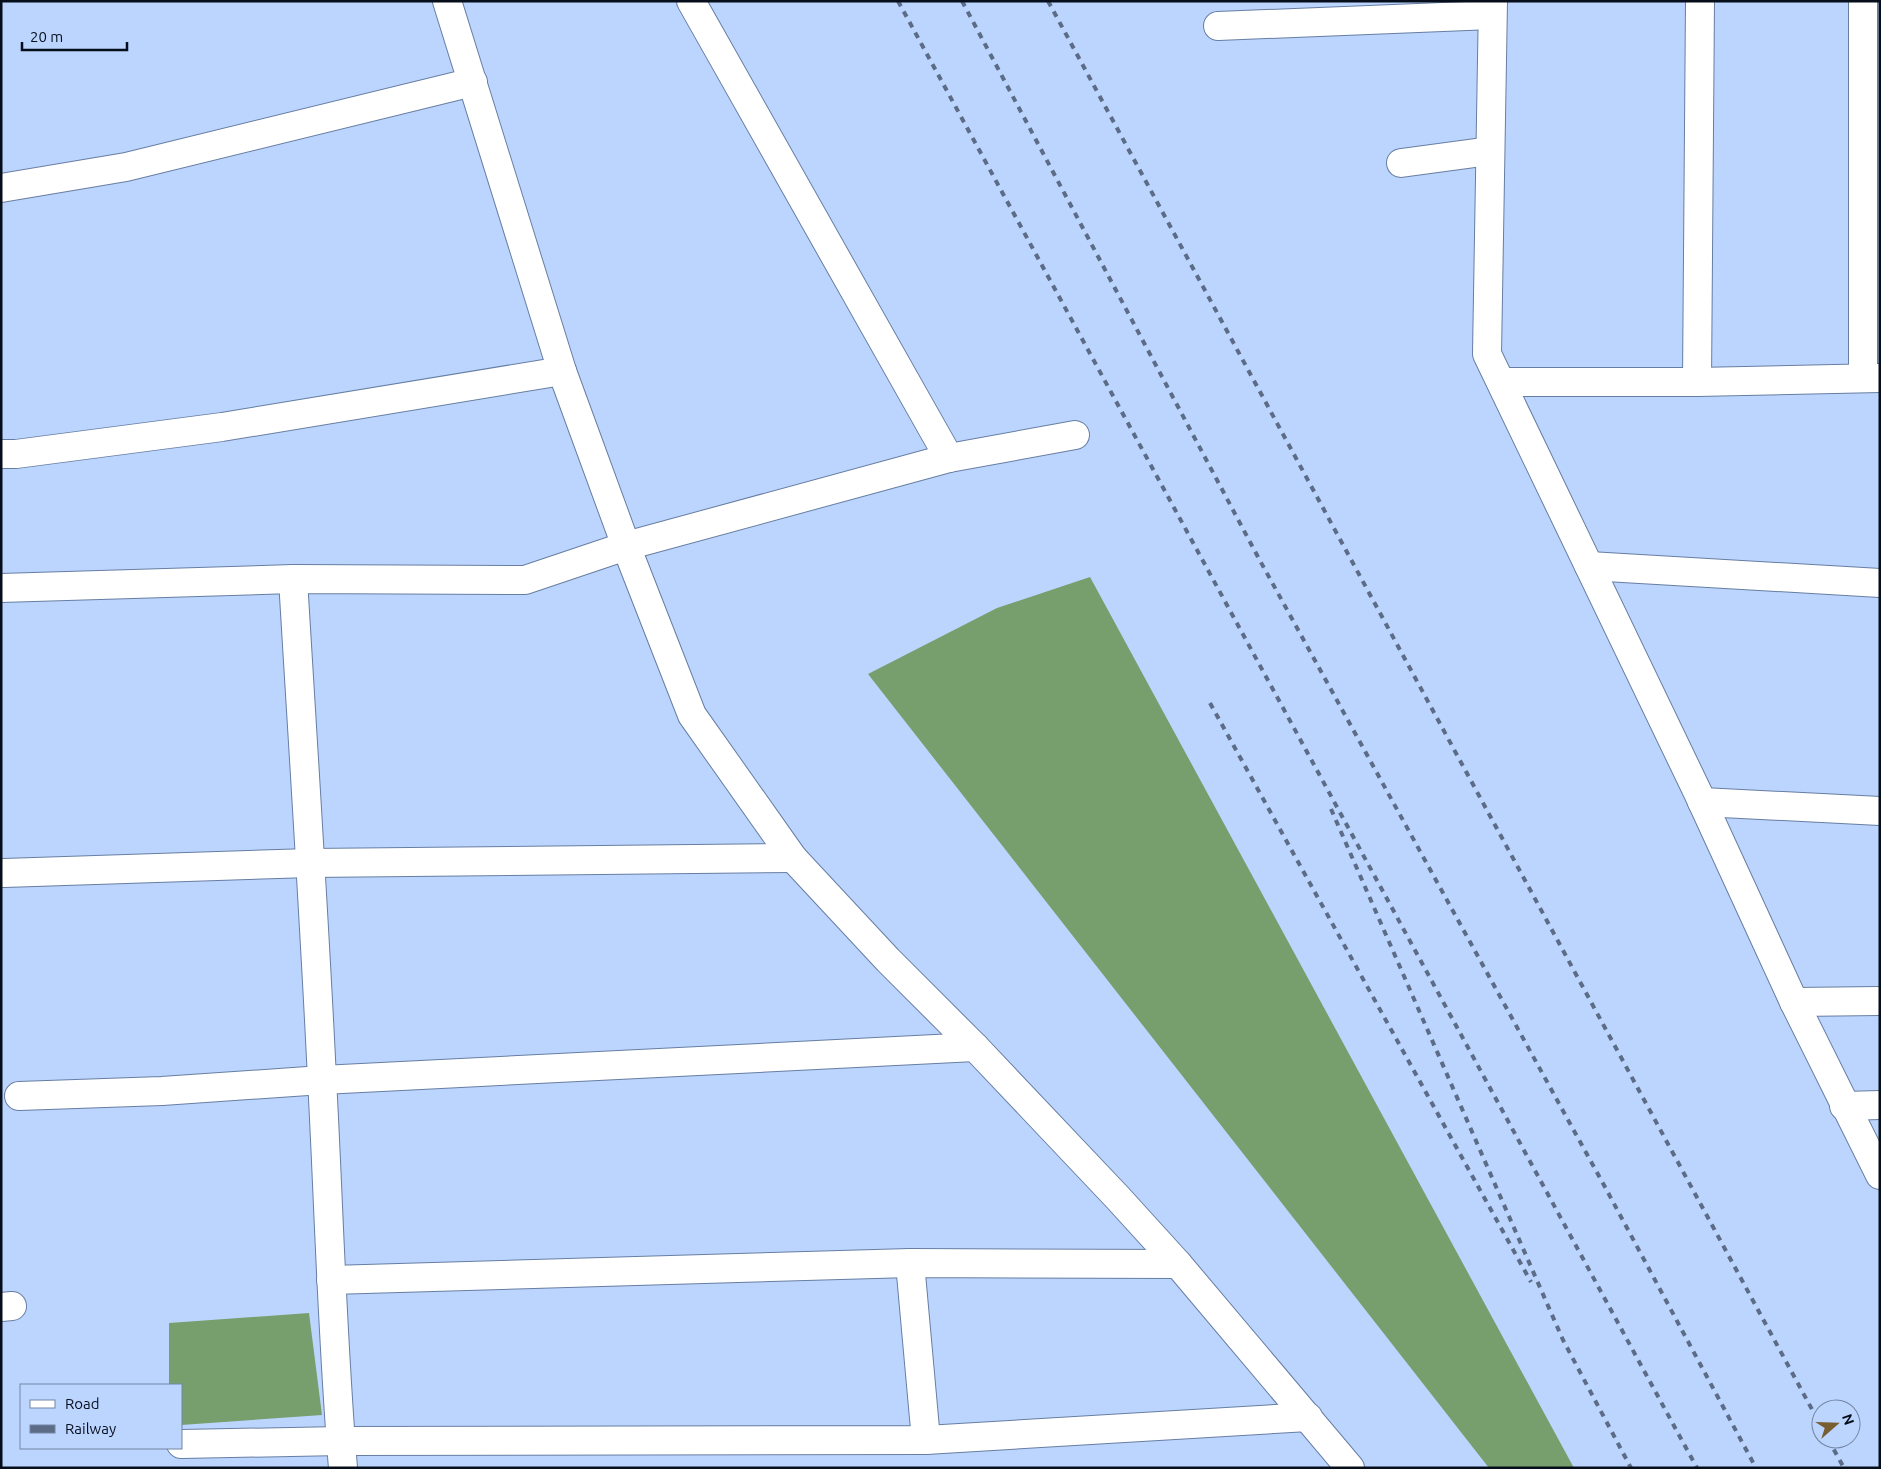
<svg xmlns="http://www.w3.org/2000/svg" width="1881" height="1469" font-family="Ubuntu,sans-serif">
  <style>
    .forest { fill: #769f6d }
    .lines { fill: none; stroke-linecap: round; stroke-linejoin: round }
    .street-casing { stroke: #677ea2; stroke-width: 30 }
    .secondary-casing { stroke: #677ea2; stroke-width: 30 }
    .street { stroke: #fff; stroke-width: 28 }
    .secondary { stroke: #fff; stroke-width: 28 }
    .rail { stroke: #5c6c87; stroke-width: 4; stroke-dasharray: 6 6; stroke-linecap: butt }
  </style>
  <rect width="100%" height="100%" fill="#bcd5fe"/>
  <g class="forest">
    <polygon points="1090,577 1574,1468 1489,1468 868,674 997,608"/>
    <polygon points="309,1313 322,1415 181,1425 181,1385 169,1385 169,1323"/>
  </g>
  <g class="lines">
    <g class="street-casing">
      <g id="street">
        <polyline points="447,1 562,371 626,546 692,715 793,858 888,960 975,1047 1118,1198 1178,1264 1350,1468"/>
        <polyline points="691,1 949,458"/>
        <polyline points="1493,1 1487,354 1698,793 1794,1002 1880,1175"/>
        <polyline points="1218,26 1492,15"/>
        <polyline points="1401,163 1490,151"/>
        <polyline points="1,188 126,167 473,82"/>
        <polyline points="1863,378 1863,1"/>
        <polyline points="1501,382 1697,382"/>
        <polyline points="1,454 16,454 222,427 562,371"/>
        <polyline points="1589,566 1880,583"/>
        <path d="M 293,579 C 303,746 314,912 322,1079 C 329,1209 332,1338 343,1468"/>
        <polyline points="1,588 293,579 525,580 626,546 949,458 1075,435"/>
        <polyline points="1702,802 1880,811"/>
        <polyline points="4,873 310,863 793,858"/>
        <polyline points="1794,1002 1880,1001"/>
        <polyline points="19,1096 162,1091 322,1080 975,1047"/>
        <polyline points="1844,1106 1880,1105"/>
        <polyline points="910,1263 926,1440"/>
        <polyline points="331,1280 910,1263 1178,1264"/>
        <polyline points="1,1307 12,1306"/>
        <polyline points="181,1444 341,1441 926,1440 1308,1417"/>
      </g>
    </g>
    <g class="secondary-casing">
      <polyline id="secondary" points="1700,1 1697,382 1880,378"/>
    </g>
    <use href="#street" class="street"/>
    <use href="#secondary" class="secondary"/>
    <g class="rail">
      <polyline points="898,1 1697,1468"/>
      <polyline points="962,1 1258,557 1605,1187 1756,1468"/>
      <polyline points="1048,1 1821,1426"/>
      <polyline points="1210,703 1531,1282"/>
      <polyline points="1331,809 1563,1340 1631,1468"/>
      <polyline points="1828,1439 1844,1468"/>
    </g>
  </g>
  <rect width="1881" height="1469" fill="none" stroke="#060e1b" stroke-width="5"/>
  <rect x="20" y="1384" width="162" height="65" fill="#bcd5fe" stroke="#7385a3"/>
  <rect x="30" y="1400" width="25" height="8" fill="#ffffff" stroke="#7385a3"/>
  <text x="65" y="1409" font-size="15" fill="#060e1b">Road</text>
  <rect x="30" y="1425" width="25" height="8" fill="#5c6c87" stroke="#7385a3"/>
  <text x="65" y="1434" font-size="15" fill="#060e1b">Railway</text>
  <g transform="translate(1836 1424) rotate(70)"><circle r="24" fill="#bcd5fe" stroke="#7385a3"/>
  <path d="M0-4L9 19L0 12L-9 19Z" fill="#785e30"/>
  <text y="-8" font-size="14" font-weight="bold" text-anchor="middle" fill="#060e1b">N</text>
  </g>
  <path d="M22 42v8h105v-8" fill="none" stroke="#060e1b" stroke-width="2.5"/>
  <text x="30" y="42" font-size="15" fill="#060e1b" stroke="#bcd5fe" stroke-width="4" paint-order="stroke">20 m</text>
</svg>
